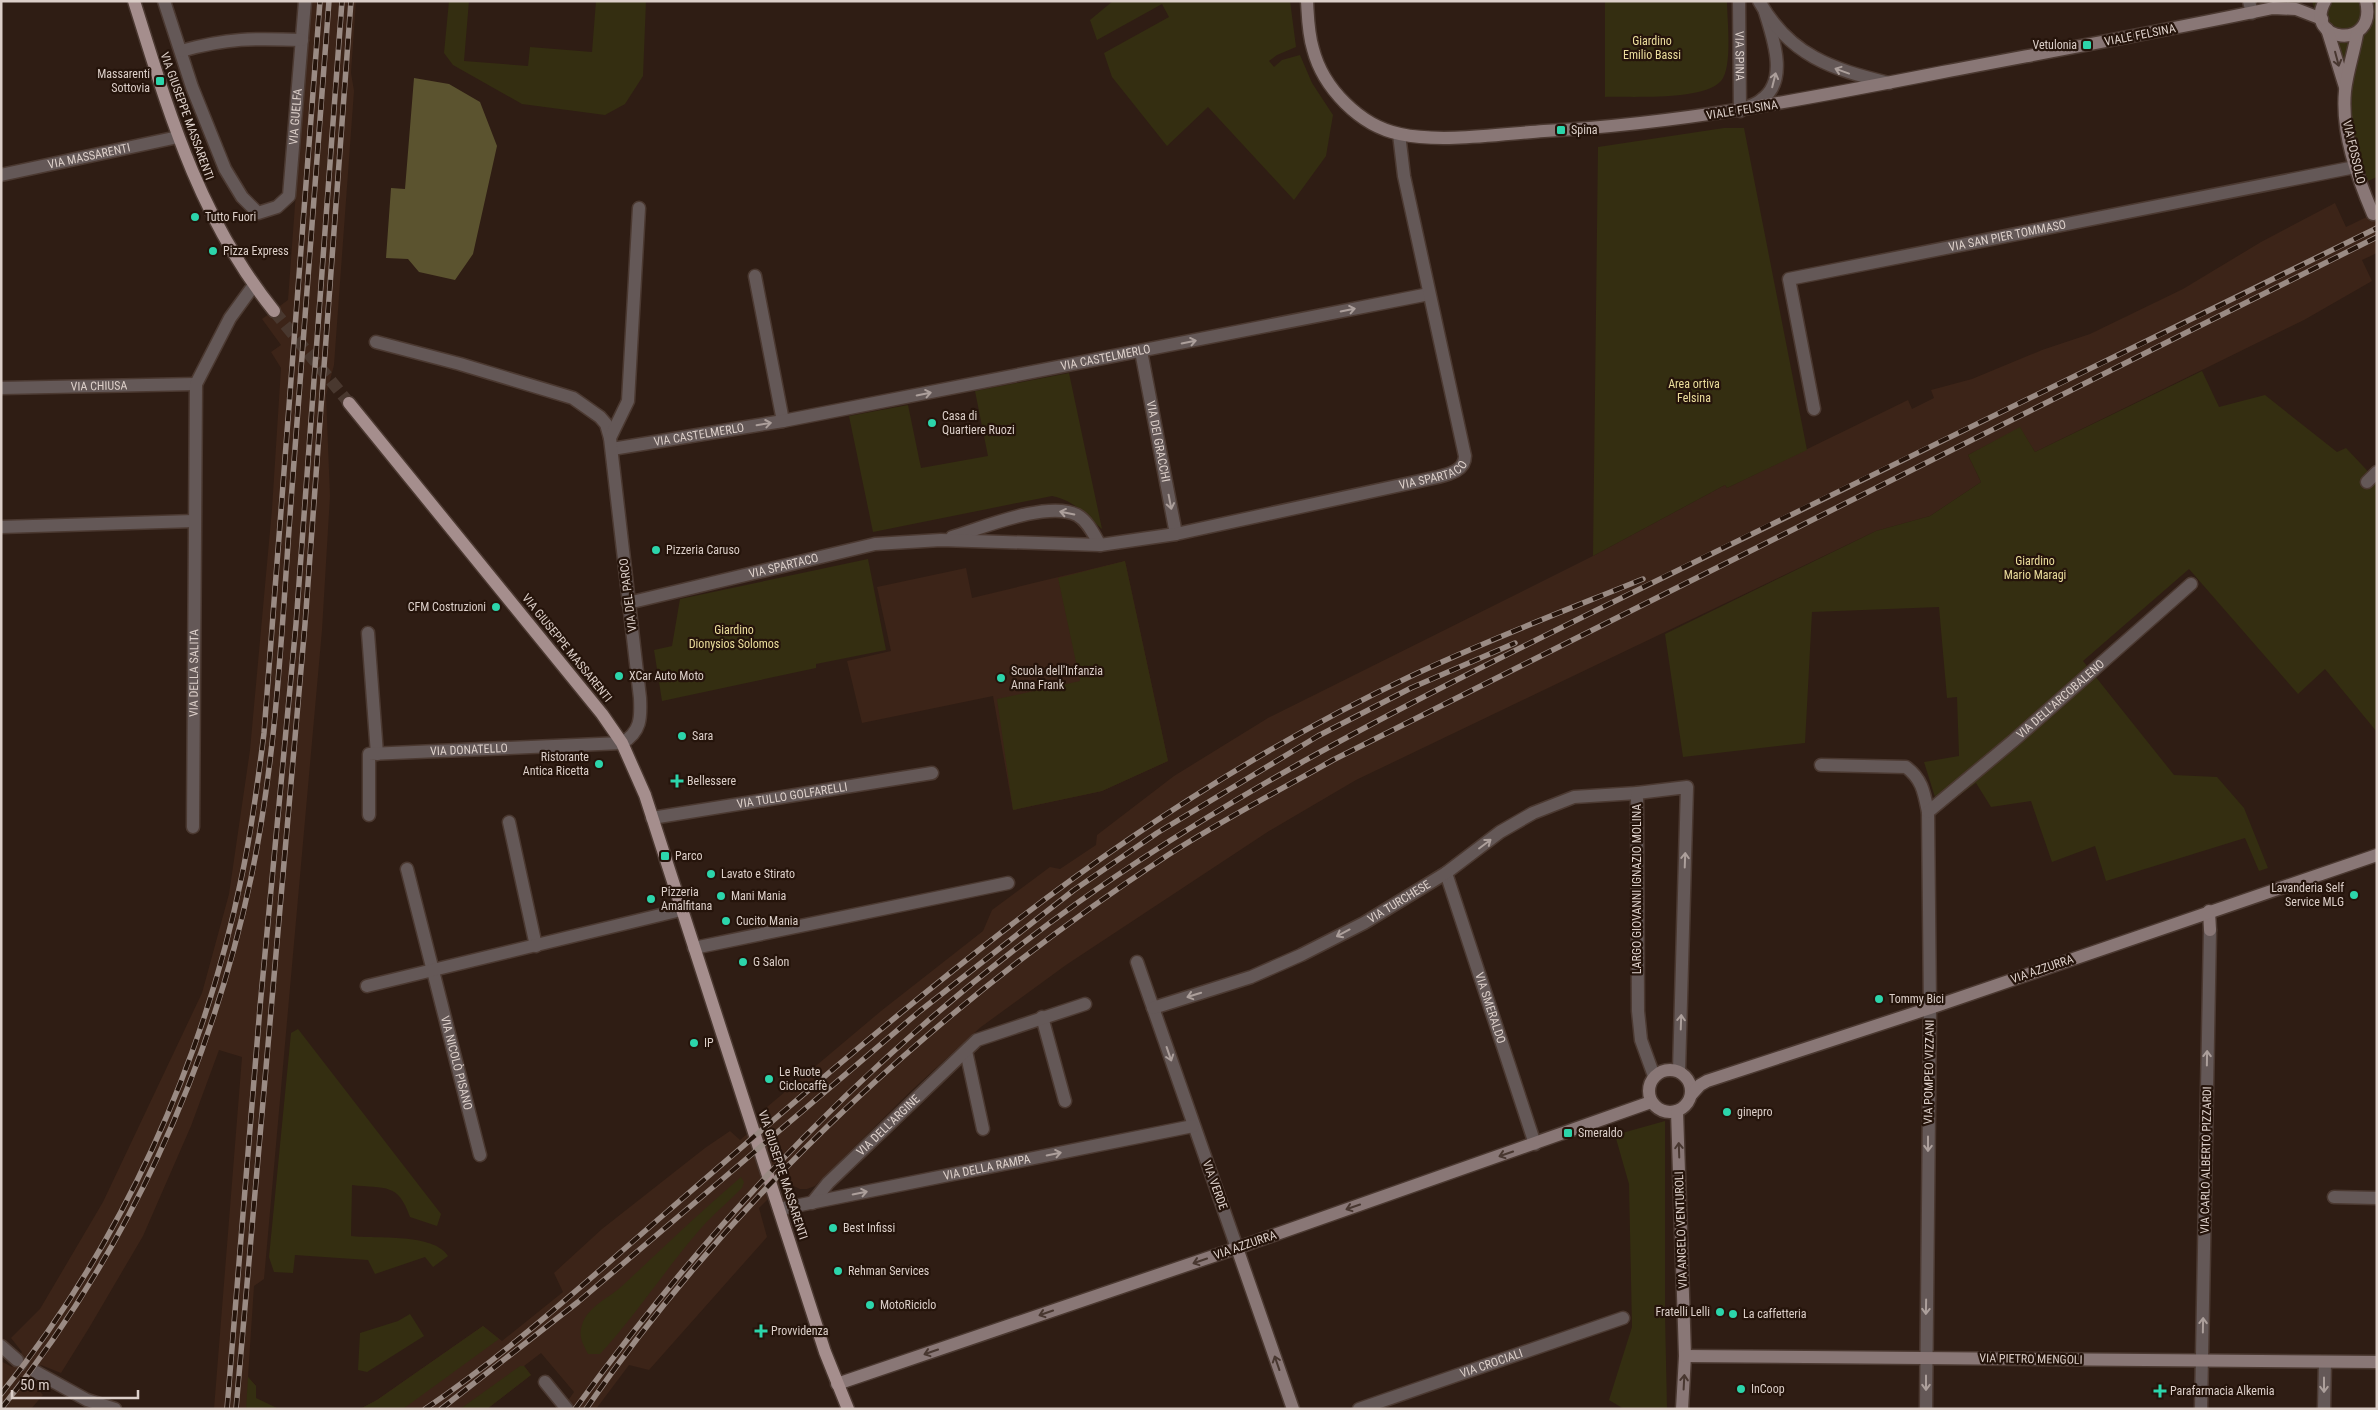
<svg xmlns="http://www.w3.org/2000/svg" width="2378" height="1410" font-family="'Roboto Condensed',sans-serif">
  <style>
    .built { fill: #3c2418 }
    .green { fill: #342e11 }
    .forest { fill: #5b532f }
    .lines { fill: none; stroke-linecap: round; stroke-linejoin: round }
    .street-tunnel { stroke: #49382f; stroke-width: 12; stroke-dasharray: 12 6; stroke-linecap: butt }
    .primary-tunnel { stroke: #49382f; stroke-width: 12; stroke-dasharray: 12 6; stroke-linecap: butt }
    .street-casing { stroke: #4b3931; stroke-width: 15 }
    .secondary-casing { stroke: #4b3931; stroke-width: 15 }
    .primary-casing { stroke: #4b3931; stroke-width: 15 }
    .street { stroke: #645857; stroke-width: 12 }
    .secondary { stroke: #897776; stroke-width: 12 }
    .primary { stroke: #a58e8d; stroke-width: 12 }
    .rail-casing { stroke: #9a8b84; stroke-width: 5.5 }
    .rail { stroke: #25140b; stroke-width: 4; stroke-dasharray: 11; stroke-linecap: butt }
    .oneway { stroke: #483730 }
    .oneway2 { stroke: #ac9f9b }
    .poi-dot { fill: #2cd5ab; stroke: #25140b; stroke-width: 2 }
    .labels { text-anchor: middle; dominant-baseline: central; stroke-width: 4.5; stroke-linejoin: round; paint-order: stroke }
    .street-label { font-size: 12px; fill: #dccfc9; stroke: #25140b }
    .park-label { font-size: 12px; fill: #ecde9d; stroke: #25140b }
    .poi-label { font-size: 12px; fill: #dccfc9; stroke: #25140b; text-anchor: start }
  </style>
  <rect width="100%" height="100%" fill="#2f1d14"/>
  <g class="built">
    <polygon points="310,1 356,1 351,73 354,91 334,365 326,395 330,496 322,630 264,1279 254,1286 248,1377 256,1386 255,1409 214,1409 242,1057 219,1050 191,1126 143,1236 89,1328 61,1373 41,1365 30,1381 43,1395 31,1409 1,1409 1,1361 12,1367 22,1352 11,1338 40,1309 103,1202 202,993 229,894 250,750 272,509 281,368 271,352 281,345 262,319 288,300"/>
    <polygon points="2335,203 2346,227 2377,212 2377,253 2362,260 2372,281 2304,320 2035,452 2020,428 1968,455 1981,482 1930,516 1876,531 1356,780 1269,831 1066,965 981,1027 912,1090 815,1186 807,1189 800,1189 785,1182 759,1208 767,1237 649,1370 629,1365 596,1409 562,1409 574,1392 541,1353 524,1366 531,1375 487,1409 360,1409 377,1400 483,1326 502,1341 563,1292 554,1273 602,1229 705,1148 730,1131 740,1140 766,1118 767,1107 881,1011 983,931 992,910 1050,867 1060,869 1096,845 1097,835 1174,776 1268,718 1593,556 1725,485 1727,488 1908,400 1912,409 1934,398 1931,390 1972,379 2042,350 2090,334 2183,289 2261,242"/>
    <polygon points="1125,561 1168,761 1102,791 1013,810 993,696 862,723 847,661 891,651 877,587 966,568 972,598"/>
  </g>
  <g class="green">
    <polygon points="449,1 469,1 464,61 528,66 530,47 592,52 596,1 646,1 643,76 625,104 605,115 522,104 453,65 444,53"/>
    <polygon points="1113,1 1290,1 1296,47 1277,55 1269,61 1274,67 1282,60 1300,55 1312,83 1333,115 1326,156 1294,200 1208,107 1167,146 1112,77 1104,53 1169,17 1162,4 1097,40 1090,20"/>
    <path d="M 1605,1 L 1727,1 C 1727,19 1733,68 1721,81 C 1703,101 1632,96 1605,97 Z"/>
    <polygon points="2312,1 2377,1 2377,177 2368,181"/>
    <polygon points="1724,128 1744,128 1807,450 1727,488 1725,485 1593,556 1598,147"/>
    <polygon points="2202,371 2219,407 2265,395 2337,452 2346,448 2377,481 2377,732 2325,669 2298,694 2189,569 2083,661 2174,775 2217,777 2244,808 2268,868 2259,871 2245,838 2106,881 2095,846 2052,862 2031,801 1991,807 1976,783 1939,810 1924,762 1959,756 1957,697 1947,698 1939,607 1812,612 1805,743 1683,757 1665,634 1876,531 1930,516 1981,482 1968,455 2020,427 2035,452"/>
    <path d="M 1069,373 L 1102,529 C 1085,515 1074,500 1052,496 L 873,532 L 849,416 L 908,405 L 921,468 L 988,456 L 975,391 Z"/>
    <polygon points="868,559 886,650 816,664 816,668 662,701 654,650 672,646 680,599"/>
    <polygon points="1125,561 1168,761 1102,791 1013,810 997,699 1080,681 1058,578"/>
    <path d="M 298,1029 L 441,1214 L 437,1226 L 410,1217 C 398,1182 385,1189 352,1185 L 351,1236 C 376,1239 434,1233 448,1256 L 433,1267 L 425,1257 L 375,1274 L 368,1260 L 295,1255 L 293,1273 L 274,1272 L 269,1257 L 291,1033 Z"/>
    <polygon points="1665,1121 1665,1314 1667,1409 1624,1409 1609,1400 1632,1327 1629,1184 1615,1135"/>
    <path d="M 741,1177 L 744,1182 L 742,1188 C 727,1203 710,1217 696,1234 C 663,1273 635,1316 600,1354 L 588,1354 C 583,1344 578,1337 582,1325 C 587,1307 609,1298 622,1286 C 662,1249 700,1212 741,1177 Z"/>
    <polygon points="410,1314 424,1336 367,1372 358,1370 360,1333 398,1321"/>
    <polygon points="483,1326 499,1339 403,1409 360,1409 377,1400"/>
    <polygon points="520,1366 524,1366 531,1375 487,1409 460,1409"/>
    <polygon points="248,1377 256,1386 256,1398 279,1409 246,1409"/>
  </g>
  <polygon class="forest" points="414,78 449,84 480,102 497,146 473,254 455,280 419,272 408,259 386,258 391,188 405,189"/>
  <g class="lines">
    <polyline class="street-tunnel" points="17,1360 36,1372"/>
    <polyline class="primary-tunnel" points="274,311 349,403"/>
    <g class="street-casing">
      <g id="street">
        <path id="s1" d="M 164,1 L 192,87 L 225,169 L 242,197 L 258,213 L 277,207 L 289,196 L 305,1"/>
        <path id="s2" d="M 1739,1 L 1740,111 C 1746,107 1755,105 1761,100 C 1789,81 1773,38 1765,12"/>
        <path d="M 1759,1 C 1790,56 1832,69 1889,83"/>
        <polyline points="2249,1 2252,13"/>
        <path d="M 181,51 C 227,38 254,38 302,40"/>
        <path id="s3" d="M 1,175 L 178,137"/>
        <polyline points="755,276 783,421"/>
        <polyline points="376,342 460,364 573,398 600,417 606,424 610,438"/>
        <path id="s4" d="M 1141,351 L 1176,534"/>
        <path id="s5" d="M 1,388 L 196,384"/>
        <path id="s6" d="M 1814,409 L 1789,279 L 2355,167"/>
        <path id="s7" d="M 612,449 L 783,421 L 1429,294"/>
        <polyline points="2367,482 2377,472"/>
        <polyline points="1,527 194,521"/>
        <path d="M 952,537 C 982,528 1048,500 1077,515 C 1088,521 1094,535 1100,545"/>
        <path id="s8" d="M 628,603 L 875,544 L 941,540 L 1100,545 L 1176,534 L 1438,477 C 1450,474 1465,470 1465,456 L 1404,176 L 1399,134"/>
        <polyline points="368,633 377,754"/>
        <path d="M 1821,765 L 1906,767 C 1922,779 1924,792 1928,812 L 1930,1008 L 1926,1409"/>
        <path id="s9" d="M 1928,812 L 2013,741 L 2191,584"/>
        <path id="s10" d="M 369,815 L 369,754 L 622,743 C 641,732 641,718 640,698 L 610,438 L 628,401 L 639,208"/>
        <path id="s11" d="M 652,818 L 932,773"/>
        <polyline points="509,822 536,946"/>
        <path id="s12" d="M 193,827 L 196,384 L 230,318 L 254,285"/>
        <path id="s13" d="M 407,869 L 480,1155"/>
        <path id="s14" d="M 1446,873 L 1535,1144"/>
        <polyline points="694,948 1008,883"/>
        <polyline points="1137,962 1237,1248"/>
        <polyline points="367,986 681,910"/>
        <path id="s15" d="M 1153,1008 L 1251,977 L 1301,955 L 1364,923 L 1446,873 L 1500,832 L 1533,813 L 1574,797 L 1637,793"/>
        <polyline points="1042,1017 1065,1101"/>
        <polyline points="966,1051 983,1129"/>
        <polyline points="1654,1076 1641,1040 1638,1011 1637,793 1687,787 1679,1071"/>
        <polyline points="2334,1197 2377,1198"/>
        <path id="s16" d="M 812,1203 L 828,1183 L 977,1040 L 1085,1004"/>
        <path id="s17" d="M 780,1209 L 1193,1126"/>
        <polyline points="1,1346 17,1360"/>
        <polyline points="36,1372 87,1400 115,1409"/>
        <polyline points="545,1382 567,1409"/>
        <path id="s18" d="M 1359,1409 L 1623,1318"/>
        <polyline points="2201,1409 2210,930"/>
        <polyline points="2324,1409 2325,1362"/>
      </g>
    </g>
    <g class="secondary-casing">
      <g id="secondary">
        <path d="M 1307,1 C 1308,17 1308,33 1313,49 C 1323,88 1360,126 1400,134 C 1441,143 1501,134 1544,131 C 1679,124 1811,98 1943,72 C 2053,51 2163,31 2273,8 L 2296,9 L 2322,19"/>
        <path d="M 2325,1 C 2302,42 2378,52 2366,1"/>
        <polyline points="2327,29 2345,87"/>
        <path d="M 2357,34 C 2354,52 2347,72 2345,91 C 2341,132 2357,177 2373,214"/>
        <polyline points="2209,911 2210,930"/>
        <circle cx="1670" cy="1091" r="21"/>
        <polyline points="1691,1095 1700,1085 1707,1081 1930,1008 2377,855"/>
        <polyline points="1677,1111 1685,1356 1682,1409"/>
        <polyline points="1237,1248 1293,1409"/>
        <polyline points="1685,1356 2377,1362"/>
        <polyline points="837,1384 1237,1248 1651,1102"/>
      </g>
    </g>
    <g class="primary-casing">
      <g id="primary">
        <path d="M 134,1 C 169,113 199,218 274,311"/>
        <polyline points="349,403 602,714 622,743 645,795 825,1352 848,1409"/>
      </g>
    </g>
    <use href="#street" class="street"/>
    <use href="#secondary" class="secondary"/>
    <use href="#primary" class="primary"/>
    <g class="rail-casing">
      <g id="rail">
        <path d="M 1,1394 C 121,1245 204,1062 242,875 C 252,828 258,781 264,733 L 320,1"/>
        <path d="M 1,1409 C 125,1255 210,1071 251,878 C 278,750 282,618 292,488 C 304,326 317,164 329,1"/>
        <polyline points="227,1409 260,1007 296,624 342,1"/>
        <polyline points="236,1409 305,624 351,1"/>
        <path d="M 425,1409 C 511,1351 589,1279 668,1211 C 780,1114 893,1016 1011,925 C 1134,830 1268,744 1409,677 C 1485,641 1564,611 1643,579"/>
        <polyline points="441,1409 578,1302 920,1011 1074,890 1157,833 1318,736 1411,688 1515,643"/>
        <path d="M 575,1409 C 702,1234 850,1076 1022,944 C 1198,808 1400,707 1599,609 C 1857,480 2118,357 2377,228"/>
        <path d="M 586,1409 C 737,1190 947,1000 1168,855 C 1221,821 1278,791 1333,760 L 2377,237"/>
      </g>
    </g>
    <use href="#rail" class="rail"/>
  </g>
  <defs><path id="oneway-shaft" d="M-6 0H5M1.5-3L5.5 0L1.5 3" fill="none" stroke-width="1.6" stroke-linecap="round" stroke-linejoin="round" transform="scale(1.25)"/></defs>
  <g class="oneway">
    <use href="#oneway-shaft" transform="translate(2337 59) rotate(75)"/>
    <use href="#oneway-shaft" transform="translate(1679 1150) rotate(-92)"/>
    <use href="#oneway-shaft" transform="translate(1506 1154) rotate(161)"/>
    <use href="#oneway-shaft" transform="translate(1353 1207) rotate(161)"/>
    <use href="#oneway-shaft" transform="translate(1200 1261) rotate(161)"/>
    <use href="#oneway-shaft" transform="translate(1046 1313) rotate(161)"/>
    <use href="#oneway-shaft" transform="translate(931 1352) rotate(161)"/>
    <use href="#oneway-shaft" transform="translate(1277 1363) rotate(-109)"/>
    <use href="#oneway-shaft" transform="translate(1684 1382) rotate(-87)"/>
  </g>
  <g class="oneway2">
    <use href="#oneway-shaft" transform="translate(1842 71) rotate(-160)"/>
    <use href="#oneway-shaft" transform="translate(1774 80) rotate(-76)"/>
    <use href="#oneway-shaft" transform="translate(1348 310) rotate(-11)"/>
    <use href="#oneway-shaft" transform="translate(1189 342) rotate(-11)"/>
    <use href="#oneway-shaft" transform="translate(924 394) rotate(-11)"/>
    <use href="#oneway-shaft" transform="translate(764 424) rotate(-9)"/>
    <use href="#oneway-shaft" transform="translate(1170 502) rotate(79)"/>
    <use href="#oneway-shaft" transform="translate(1067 513) rotate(-168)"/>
    <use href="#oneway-shaft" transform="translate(1485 844) rotate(-37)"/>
    <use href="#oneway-shaft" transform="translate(1685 860) rotate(-88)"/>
    <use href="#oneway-shaft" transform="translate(1343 933) rotate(152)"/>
    <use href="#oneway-shaft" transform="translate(1194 995) rotate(163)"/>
    <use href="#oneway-shaft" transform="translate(1681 1022) rotate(-88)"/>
    <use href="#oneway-shaft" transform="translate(1169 1054) rotate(71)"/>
    <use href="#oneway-shaft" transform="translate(2207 1058) rotate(-89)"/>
    <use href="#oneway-shaft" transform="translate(1928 1144) rotate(90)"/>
    <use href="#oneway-shaft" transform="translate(1054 1154) rotate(-11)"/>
    <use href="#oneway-shaft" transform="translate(860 1193) rotate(-11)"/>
    <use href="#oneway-shaft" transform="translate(1926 1307) rotate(91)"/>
    <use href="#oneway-shaft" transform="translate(2203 1325) rotate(-89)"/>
    <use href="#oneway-shaft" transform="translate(1926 1383) rotate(90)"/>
    <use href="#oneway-shaft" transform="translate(2324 1385) rotate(90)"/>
  </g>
  <g class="poi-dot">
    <rect x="2082" y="40" width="10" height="10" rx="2.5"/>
    <rect x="155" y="76" width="10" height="10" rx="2.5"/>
    <rect x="1556" y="125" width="10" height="10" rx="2.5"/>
    <circle cx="195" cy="217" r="5"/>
    <circle cx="213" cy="251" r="5"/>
    <circle cx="932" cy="423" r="5"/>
    <circle cx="656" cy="550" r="5"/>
    <circle cx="496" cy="607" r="5"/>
    <circle cx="619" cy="676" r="5"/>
    <circle cx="1001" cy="678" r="5"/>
    <circle cx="682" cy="736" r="5"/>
    <circle cx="599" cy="764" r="5"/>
    <path d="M674.5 773.5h5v5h5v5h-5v5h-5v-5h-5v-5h5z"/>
    <rect x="660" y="851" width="10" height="10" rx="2.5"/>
    <circle cx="711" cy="874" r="5"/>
    <circle cx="2354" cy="895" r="5"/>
    <circle cx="721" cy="896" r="5"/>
    <circle cx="651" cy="899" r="5"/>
    <circle cx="726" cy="921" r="5"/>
    <circle cx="743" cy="962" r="5"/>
    <circle cx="1879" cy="999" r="5"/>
    <circle cx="694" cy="1043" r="5"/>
    <circle cx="769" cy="1079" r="5"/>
    <circle cx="1727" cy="1112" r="5"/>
    <rect x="1563" y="1128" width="10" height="10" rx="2.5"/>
    <circle cx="833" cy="1228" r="5"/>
    <circle cx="838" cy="1271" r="5"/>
    <circle cx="870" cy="1305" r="5"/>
    <circle cx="1720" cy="1312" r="5"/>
    <circle cx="1733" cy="1314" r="5"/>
    <path d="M758.5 1323.5h5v5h5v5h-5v5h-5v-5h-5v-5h5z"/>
    <circle cx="1741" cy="1389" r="5"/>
    <path d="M2157.5 1383.5h5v5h5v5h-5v5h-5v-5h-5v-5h5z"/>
  </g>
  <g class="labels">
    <g class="street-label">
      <text transform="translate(2140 35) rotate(-11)">VIALE FELSINA</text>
      <text stroke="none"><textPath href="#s2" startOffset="55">VIA SPINA</textPath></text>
      <text transform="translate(1742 110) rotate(-9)">VIALE FELSINA</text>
      <text transform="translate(187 116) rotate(70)">VIA GIUSEPPE MASSARENTI</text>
      <text stroke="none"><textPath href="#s1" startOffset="350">VIA GUELFA</textPath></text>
      <text transform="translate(2354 152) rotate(77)">VIA FOSSOLO</text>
      <text stroke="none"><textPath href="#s3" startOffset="90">VIA MASSARENTI</textPath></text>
      <text stroke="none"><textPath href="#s6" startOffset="355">VIA SAN PIER TOMMASO</textPath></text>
      <text stroke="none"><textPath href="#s7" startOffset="502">VIA CASTELMERLO</textPath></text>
      <text stroke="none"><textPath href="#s5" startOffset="98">VIA CHIUSA</textPath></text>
      <text stroke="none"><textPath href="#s7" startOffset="88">VIA CASTELMERLO</textPath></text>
      <text stroke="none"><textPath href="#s4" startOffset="92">VIA DEI GRACCHI</textPath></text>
      <text stroke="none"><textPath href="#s8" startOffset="820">VIA SPARTACO</textPath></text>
      <text stroke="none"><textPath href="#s8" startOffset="160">VIA SPARTACO</textPath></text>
      <text transform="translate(628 595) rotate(-97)">VIA DEL PARCO</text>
      <text transform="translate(567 648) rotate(51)">VIA GIUSEPPE MASSARENTI</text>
      <text stroke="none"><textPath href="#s12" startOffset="154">VIA DELLA SALITA</textPath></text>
      <text stroke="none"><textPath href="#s9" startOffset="174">VIA DELL'ARCOBALENO</textPath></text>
      <text stroke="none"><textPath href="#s10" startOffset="161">VIA DONATELLO</textPath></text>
      <text stroke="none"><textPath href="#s11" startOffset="142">VIA TULLO GOLFARELLI</textPath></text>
      <text transform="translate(1637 889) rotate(-90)">LARGO GIOVANNI IGNAZIO MOLINA</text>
      <text stroke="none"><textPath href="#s15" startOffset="269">VIA TURCHESE</textPath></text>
      <text transform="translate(2042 969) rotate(-19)">VIA AZZURRA</text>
      <text stroke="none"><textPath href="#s14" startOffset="142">VIA SMERALDO</textPath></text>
      <text stroke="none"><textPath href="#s13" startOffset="200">VIA NICOLÒ PISANO</textPath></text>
      <text transform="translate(1929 1072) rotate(-89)">VIA POMPEO VIZZANI</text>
      <text stroke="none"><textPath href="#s16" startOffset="109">VIA DELL'ARGINE</textPath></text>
      <text transform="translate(2206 1160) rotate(-89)">VIA CARLO ALBERTO PIZZARDI</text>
      <text stroke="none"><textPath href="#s17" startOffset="211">VIA DELLA RAMPA</textPath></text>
      <text transform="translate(783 1175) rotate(72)">VIA GIUSEPPE MASSARENTI</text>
      <text transform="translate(1215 1185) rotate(70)">VIA VERDE</text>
      <text transform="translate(1681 1230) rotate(-92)">VIA ANGELO VENTUROLI</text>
      <text transform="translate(1245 1245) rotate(-19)">VIA AZZURRA</text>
      <text transform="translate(2031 1359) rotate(1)">VIA PIETRO MENGOLI</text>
      <text stroke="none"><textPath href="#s18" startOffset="140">VIA CROCIALI</textPath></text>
    </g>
    <g class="park-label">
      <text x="1652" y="41">Giardino<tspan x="1652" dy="14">Emilio Bassi</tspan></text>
      <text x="1694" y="384">Area ortiva<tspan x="1694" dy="14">Felsina</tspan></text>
      <text x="2035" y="561">Giardino<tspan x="2035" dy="14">Mario Maragi</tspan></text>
      <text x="734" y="630">Giardino<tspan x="734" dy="14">Dionysios Solomos</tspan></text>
    </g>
    <g class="poi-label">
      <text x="2077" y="45" text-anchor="end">Vetulonia</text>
      <text x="150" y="74" text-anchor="end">Massarenti<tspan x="150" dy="14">Sottovia</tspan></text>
      <text x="1571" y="130">Spina</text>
      <text x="205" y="217">Tutto Fuori</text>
      <text x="223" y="251">Pizza Express</text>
      <text x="942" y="416">Casa di<tspan x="942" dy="14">Quartiere Ruozi</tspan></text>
      <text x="666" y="550">Pizzeria Caruso</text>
      <text x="486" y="607" text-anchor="end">CFM Costruzioni</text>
      <text x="1011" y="671">Scuola dell'Infanzia<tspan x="1011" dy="14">Anna Frank</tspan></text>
      <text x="629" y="676">XCar Auto Moto</text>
      <text x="692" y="736">Sara</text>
      <text x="589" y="757" text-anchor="end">Ristorante<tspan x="589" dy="14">Antica Ricetta</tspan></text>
      <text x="687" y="781">Bellessere</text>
      <text x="675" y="856">Parco</text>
      <text x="721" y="874">Lavato e Stirato</text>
      <text x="2344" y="888" text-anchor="end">Lavanderia Self<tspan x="2344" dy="14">Service MLG</tspan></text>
      <text x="661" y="892">Pizzeria<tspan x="661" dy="14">Amalfitana</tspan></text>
      <text x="731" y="896">Mani Mania</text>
      <text x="736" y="921">Cucito Mania</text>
      <text x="753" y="962">G Salon</text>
      <text x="1889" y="999">Tommy Bici</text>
      <text x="704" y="1043">IP</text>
      <text x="779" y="1072">Le Ruote<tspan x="779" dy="14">Ciclocaffè</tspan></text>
      <text x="1737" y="1112">ginepro</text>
      <text x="1578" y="1133">Smeraldo</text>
      <text x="843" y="1228">Best Infissi</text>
      <text x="848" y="1271">Rehman Services</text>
      <text x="880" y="1305">MotoRiciclo</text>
      <text x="1710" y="1312" text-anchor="end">Fratelli Lelli</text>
      <text x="1743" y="1314">La caffetteria</text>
      <text x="771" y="1331">Provvidenza</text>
      <text x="1751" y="1389">InCoop</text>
      <text x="2170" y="1391">Parafarmacia Alkemia</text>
    </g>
  </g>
  <rect width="2378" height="1410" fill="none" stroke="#dccfc9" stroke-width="5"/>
  <path d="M12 1390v8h126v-8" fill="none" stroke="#dccfc9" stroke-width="2.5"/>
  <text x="20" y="1390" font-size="15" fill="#dccfc9" stroke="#25140b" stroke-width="4" paint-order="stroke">50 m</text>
</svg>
